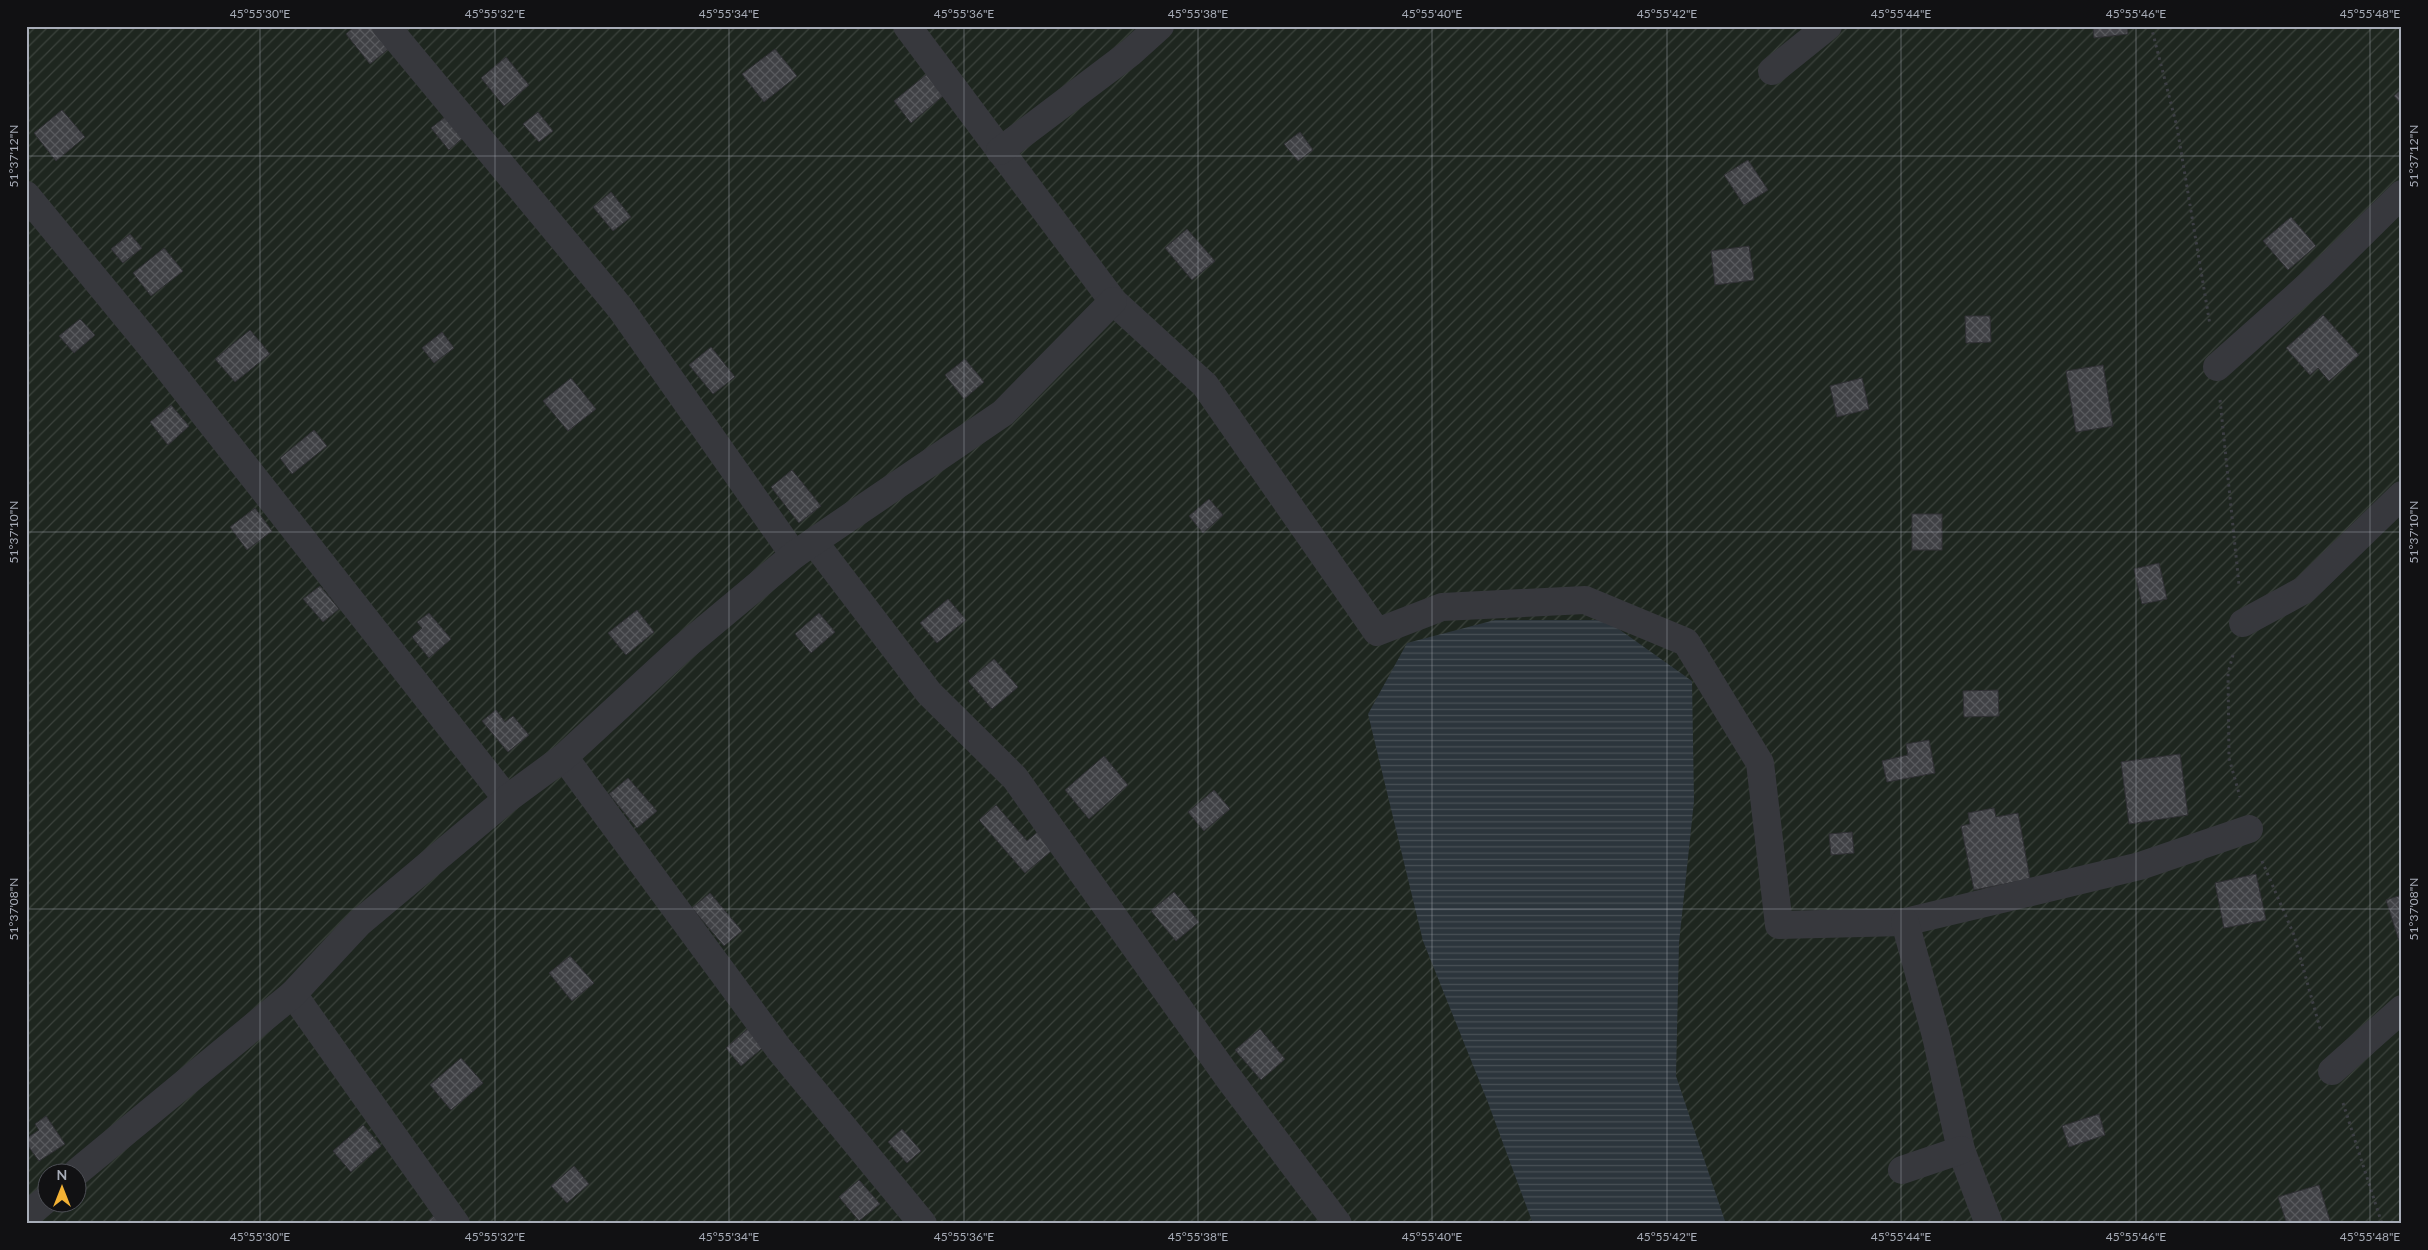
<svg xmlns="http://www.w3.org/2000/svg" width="2428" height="1250" font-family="Lato,sans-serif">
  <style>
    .garden { fill: url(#garden-furrows); fill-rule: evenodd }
    .water { fill: url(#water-rules) }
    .building { fill: url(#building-cross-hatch); stroke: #303034 }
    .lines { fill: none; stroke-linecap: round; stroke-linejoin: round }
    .path { stroke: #3d3f44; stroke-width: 3; stroke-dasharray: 2.5 4; stroke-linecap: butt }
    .minor { stroke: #37383d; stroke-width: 28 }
    .ticks { fill: none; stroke: #a8adb8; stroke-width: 1; stroke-opacity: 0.45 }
    .neatline { fill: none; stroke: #a8adb8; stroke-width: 2 }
    .ticks-label { font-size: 12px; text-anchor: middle; fill: #a8adb8 }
  </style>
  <defs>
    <pattern id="garden-furrows" width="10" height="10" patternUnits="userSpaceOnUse" patternTransform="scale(1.25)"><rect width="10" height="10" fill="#1e261f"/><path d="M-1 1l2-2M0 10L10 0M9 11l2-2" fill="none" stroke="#3c433d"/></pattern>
    <pattern id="water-rules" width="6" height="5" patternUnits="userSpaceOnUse" patternTransform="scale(1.25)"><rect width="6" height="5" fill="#2c353c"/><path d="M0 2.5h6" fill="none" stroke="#485056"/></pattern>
    <pattern id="building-cross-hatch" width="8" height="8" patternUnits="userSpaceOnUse" patternTransform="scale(1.25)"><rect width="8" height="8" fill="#404145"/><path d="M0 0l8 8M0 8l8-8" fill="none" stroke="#595a5e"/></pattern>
  </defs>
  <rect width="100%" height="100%" fill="#161618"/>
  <path class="garden" d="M 26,26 L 2402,26 L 2402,1224 L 26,1224 ZM 48,1172 L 78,1172 L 78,1202 L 48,1202 Z"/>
  <polygon class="water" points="1495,620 1606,620 1692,681 1694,801 1679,943 1676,1076 1726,1224 1533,1224 1487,1100 1423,941 1368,714 1407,643"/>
  <g class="building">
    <polygon points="355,26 374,26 391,47 370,64 346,34"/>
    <polygon points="2093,26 2127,26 2128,34 2094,38"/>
    <polygon points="775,49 797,76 764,102 742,74"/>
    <polygon points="506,57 529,85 504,106 481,78"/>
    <polygon points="927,74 944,95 911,123 894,101"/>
    <polygon points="2402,89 2402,105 2394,96"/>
    <polygon points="62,110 85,137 56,161 34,133"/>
    <polygon points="538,112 553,131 539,142 523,124"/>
    <polygon points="449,114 466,135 449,150 431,128"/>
    <polygon points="1300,132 1313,150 1298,161 1284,144"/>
    <polygon points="1748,160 1768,190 1744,205 1724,175"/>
    <polygon points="611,192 631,217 613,231 593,207"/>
    <polygon points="2291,217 2316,246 2288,270 2263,241"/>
    <polygon points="1187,229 1215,261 1192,280 1165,248"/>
    <polygon points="130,234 142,248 123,263 111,249"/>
    <polygon points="1749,246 1754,280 1715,285 1711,251"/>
    <polygon points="164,248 183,271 151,296 133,273"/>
    <polygon points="2323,315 2359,355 2329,381 2318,368 2310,375 2286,348"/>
    <polygon points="1965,316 1990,316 1991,342 1966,343"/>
    <polygon points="80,319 95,335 74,353 59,336"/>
    <polygon points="250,330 270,354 235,382 215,359"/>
    <polygon points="442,332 454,348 434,363 422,348"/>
    <polygon points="711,347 735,377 713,394 689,365"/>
    <polygon points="965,359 984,382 964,399 945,375"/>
    <polygon points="2103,365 2113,426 2076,432 2066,371"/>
    <polygon points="571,378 596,409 568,431 543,401"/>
    <polygon points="1862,378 1869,409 1837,417 1830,386"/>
    <polygon points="171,405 189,426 168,445 150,422"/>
    <polygon points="314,430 327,446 292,474 280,458"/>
    <polygon points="792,470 821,506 799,523 771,487"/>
    <polygon points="1209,499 1223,515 1203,533 1189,516"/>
    <polygon points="255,508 272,531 247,550 230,527"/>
    <rect x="1912" y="514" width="30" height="36"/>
    <polygon points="2159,563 2167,599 2142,604 2134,569"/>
    <polygon points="320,586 339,609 323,622 303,599"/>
    <polygon points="948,599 966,620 937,643 920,623"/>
    <polygon points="637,610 654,632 626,655 608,633"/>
    <polygon points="429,613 451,639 429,658 412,637 422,628 417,622"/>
    <polygon points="819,613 835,632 811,653 795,634"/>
    <polygon points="994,659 1018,687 992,709 968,681"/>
    <polygon points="1998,690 1999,716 1964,717 1963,691"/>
    <polygon points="496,710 505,722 513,716 529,735 508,752 482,721"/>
    <polygon points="1929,740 1935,773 1887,782 1882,761 1908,755 1906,744"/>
    <polygon points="2180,754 2188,815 2129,824 2121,762"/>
    <polygon points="1104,756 1128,785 1089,819 1065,790"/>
    <polygon points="628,778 657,811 637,828 609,794"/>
    <polygon points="1214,790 1230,809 1204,831 1188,812"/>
    <polygon points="996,805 1027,841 1040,830 1055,848 1025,873 979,820"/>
    <polygon points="1994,808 1996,817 2018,813 2030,879 1974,890 1961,826 1970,824 1968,813"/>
    <polygon points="1852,832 1854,853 1831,855 1829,834"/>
    <polygon points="2256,874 2266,920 2224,928 2215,883"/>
    <polygon points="1174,892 1199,922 1176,941 1151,911"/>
    <polygon points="710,893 742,931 724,946 692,908"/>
    <polygon points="2402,895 2402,950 2386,900"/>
    <polygon points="570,956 594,983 572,1001 549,973"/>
    <polygon points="750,1027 766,1045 741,1066 726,1048"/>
    <polygon points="1260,1029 1285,1059 1261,1080 1235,1050"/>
    <polygon points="461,1058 483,1083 451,1110 430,1085"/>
    <polygon points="2099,1114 2105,1135 2069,1147 2062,1126"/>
    <polygon points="46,1116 65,1144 39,1161 26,1143 26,1139 39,1130 35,1124"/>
    <polygon points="363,1125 381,1146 351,1172 333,1151"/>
    <polygon points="902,1129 921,1151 907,1163 888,1142"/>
    <polygon points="574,1166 589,1184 567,1203 551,1186"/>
    <polygon points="859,1180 880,1204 859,1221 839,1197"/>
    <polygon points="2319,1185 2331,1224 2287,1224 2278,1197"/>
    <polygon points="435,1215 442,1224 425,1224"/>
  </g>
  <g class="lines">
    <g class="path">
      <polyline points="2151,26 2177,127 2210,325"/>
      <polyline points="2220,400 2239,585"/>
      <polyline points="2233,655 2228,673 2229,758 2240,797"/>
      <polyline points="2262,861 2294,935 2321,1032"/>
      <polyline points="2343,1103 2382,1224"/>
    </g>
    <g class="minor">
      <polyline points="386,26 621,309 794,555"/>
      <polyline points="907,26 1113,301 1205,385 1377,632 1442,607 1585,600 1686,642 1760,763 1779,925 1905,922 2140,866 2249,829"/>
      <polyline points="1772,71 1828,26"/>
      <polyline points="1000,151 1130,53 1160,26"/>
      <polyline points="26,195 148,343 507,799"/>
      <polyline points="2217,367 2319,276 2402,194"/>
      <polyline points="814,542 929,693 1015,778 1227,1076 1338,1224"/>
      <polyline points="2243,623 2304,590 2402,495"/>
      <polyline points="564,757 779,1049 923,1224"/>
      <polyline points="1905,922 1936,1036 1961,1150 1989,1224"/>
      <polyline points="293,994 456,1224"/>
      <polyline points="2332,1071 2402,1009"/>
      <polyline points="1902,1170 1961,1150"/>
      <polyline points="77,1172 293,994 359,923 507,799 564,757 679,651 794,555 1003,413 1113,301"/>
      <polyline points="26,1216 48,1198"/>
    </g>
  </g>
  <path class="ticks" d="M 260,26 L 260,1224M 495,26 L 495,1224M 729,26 L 729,1224M 964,26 L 964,1224M 1198,26 L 1198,1224M 1432,26 L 1432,1224M 1667,26 L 1667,1224M 1901,26 L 1901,1224M 2136,26 L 2136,1224M 2370,26 L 2370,1224M 26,156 L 2402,156M 26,532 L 2402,532M 26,909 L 2402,909"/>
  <rect width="2428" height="1250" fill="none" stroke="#111113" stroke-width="55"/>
  <g transform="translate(62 1188)"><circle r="24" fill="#111113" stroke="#4d4f55"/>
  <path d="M0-4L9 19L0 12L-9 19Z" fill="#f2b134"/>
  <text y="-8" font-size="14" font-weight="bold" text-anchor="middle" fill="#a8adb8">N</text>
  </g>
  <rect x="28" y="28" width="2372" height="1194" class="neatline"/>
  <g class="ticks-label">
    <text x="260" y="18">45°55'30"E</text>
    <text x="495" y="18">45°55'32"E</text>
    <text x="729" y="18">45°55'34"E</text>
    <text x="964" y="18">45°55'36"E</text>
    <text x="1198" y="18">45°55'38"E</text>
    <text x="1432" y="18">45°55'40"E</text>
    <text x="1667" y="18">45°55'42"E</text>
    <text x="1901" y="18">45°55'44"E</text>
    <text x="2136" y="18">45°55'46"E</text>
    <text x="2370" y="18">45°55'48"E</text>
    <text transform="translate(14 156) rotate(-90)" y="4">51°37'12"N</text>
    <text transform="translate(2414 156) rotate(-90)" y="4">51°37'12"N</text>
    <text transform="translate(14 532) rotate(-90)" y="4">51°37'10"N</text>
    <text transform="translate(2414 532) rotate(-90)" y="4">51°37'10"N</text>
    <text transform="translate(14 909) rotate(-90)" y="4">51°37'08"N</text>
    <text transform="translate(2414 909) rotate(-90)" y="4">51°37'08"N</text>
    <text x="260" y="1241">45°55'30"E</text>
    <text x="495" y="1241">45°55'32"E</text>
    <text x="729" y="1241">45°55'34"E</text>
    <text x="964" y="1241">45°55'36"E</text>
    <text x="1198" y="1241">45°55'38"E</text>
    <text x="1432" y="1241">45°55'40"E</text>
    <text x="1667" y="1241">45°55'42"E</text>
    <text x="1901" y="1241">45°55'44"E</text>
    <text x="2136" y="1241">45°55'46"E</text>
    <text x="2370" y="1241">45°55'48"E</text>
  </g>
</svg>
